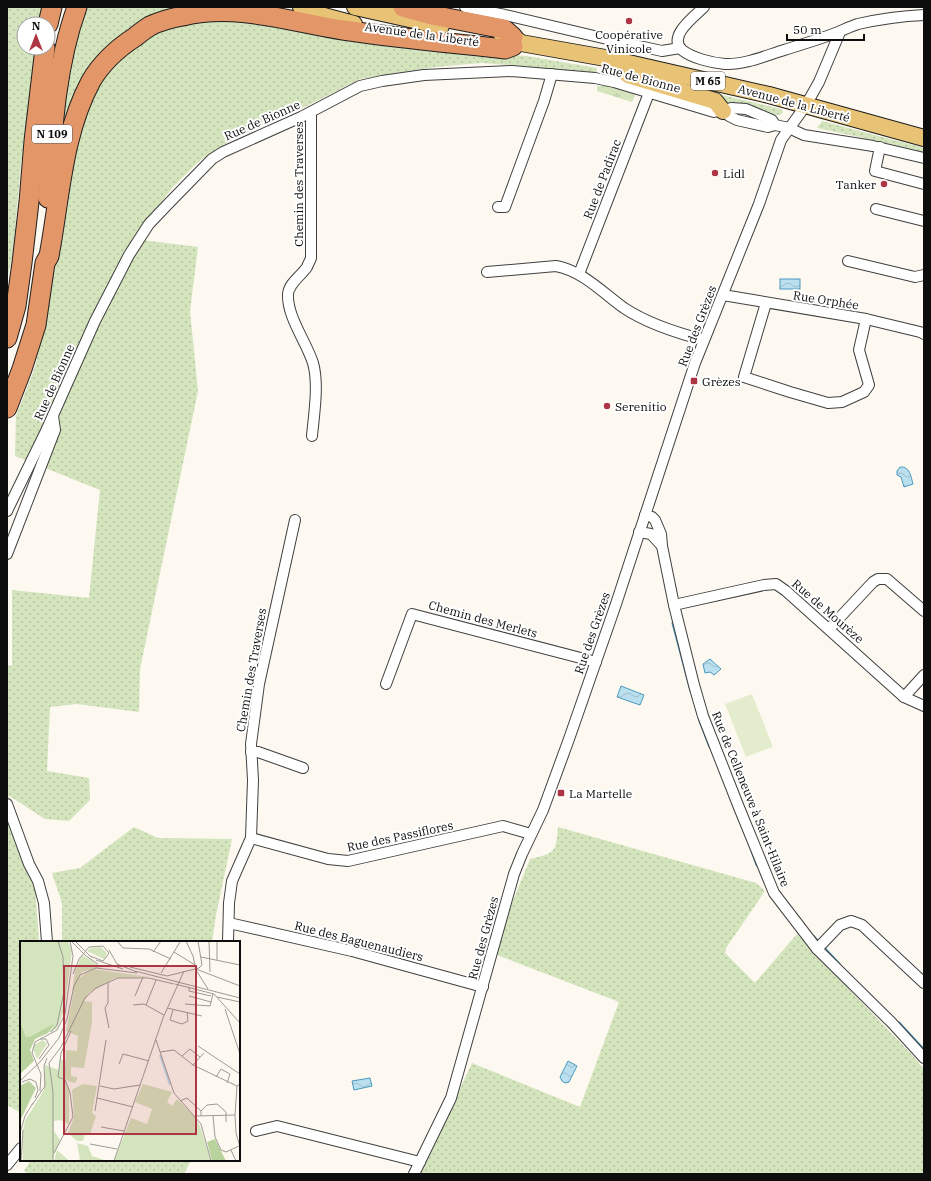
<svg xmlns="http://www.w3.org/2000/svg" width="931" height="1181" font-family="'IBM Plex Serif',serif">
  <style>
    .grass { fill: url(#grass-dots) }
    .park { fill: url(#park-tufts) }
    .pitch { fill: #e4ecce }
    .water { fill: url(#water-waves); stroke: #4a99bd }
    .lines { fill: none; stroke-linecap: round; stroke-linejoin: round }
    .stream { stroke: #4a99bd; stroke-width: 3 }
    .street-casing { stroke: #404040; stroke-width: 12 }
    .primary-casing { stroke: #1e1e1e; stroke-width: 18 }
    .highway-casing { stroke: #1e1e1e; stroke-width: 21 }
    .street { stroke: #fff; stroke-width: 10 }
    .primary { stroke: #e8c375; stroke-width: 16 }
    .highway { stroke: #e39668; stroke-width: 19 }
    .poi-dot { fill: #ad3645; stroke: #fff; stroke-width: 1.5 }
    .labels { text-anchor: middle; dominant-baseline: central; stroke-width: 4; stroke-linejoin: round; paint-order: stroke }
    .shield { fill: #fff; stroke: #565656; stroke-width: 1 }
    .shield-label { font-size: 11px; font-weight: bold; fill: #0d0d0d }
    .street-label { font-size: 12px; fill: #0d0d0d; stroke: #fff }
    .poi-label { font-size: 12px; fill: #0d0d0d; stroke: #fff; text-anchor: start }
    .inset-river { fill: none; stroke: #badfef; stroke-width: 2 }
    .inset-road { fill: none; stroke: #9d9b95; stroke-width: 1 }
    .view { fill: #ad3645; fill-opacity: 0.15; stroke: #ad3645; stroke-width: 2 }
    .inset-edge { fill: none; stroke: #0d0d0d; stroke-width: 2 }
  </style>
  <defs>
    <pattern id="grass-dots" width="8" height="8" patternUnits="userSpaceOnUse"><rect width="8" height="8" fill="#d4e4bd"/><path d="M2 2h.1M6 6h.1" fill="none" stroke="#b5c2a1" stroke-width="1.8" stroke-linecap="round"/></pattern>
    <pattern id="park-tufts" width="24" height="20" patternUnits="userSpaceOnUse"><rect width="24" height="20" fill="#d4e4bd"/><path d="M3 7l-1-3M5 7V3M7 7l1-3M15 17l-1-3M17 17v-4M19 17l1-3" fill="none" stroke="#b5c2a1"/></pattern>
    <pattern id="water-waves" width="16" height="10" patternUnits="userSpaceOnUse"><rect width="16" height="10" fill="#badfef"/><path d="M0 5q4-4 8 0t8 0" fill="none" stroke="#9fbecc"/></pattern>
  </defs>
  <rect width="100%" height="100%" fill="#fdf9f0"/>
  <g class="grass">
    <polygon points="7,7 43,7 39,24 24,24 24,48 35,48 21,164 13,253 7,280"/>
    <polygon points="82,7 205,7 105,56 56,178 62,114"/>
    <polygon points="220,18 467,52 527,56 597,68 596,75 526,66 481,63 435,67 360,79 309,105 254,128 218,148 198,162 172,188 134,239 198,247 190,311 198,391 140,669 139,712 77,704 50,707 47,771 89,778 90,800 69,821 45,819 8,795 34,871 39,942 21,942 21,1113 7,1105 7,665 12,666 12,590 89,598 100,490 15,456 16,416 34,370 46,321 72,163 89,99 114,63 154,33 173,25"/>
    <path d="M 672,83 L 781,109 L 783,112 L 780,115 C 742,115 706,97 672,83 Z"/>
    <polygon points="822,121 924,148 924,153 887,143 817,128"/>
    <polygon points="134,827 158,838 232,839 216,915 212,942 62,942 62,903 52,873 80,868"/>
    <path d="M 558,827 L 756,883 L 765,891 L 726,948 L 725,953 L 755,983 L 797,934 L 912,1055 L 924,1069 L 924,1174 L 420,1174 L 472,1063 L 580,1107 L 619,1002 L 497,955 L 510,908 L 530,859 C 555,853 556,853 558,827 Z"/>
    <polygon points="31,1160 191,1160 184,1174 29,1174 24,1171"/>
  </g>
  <polygon class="park" points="597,86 608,86 636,93 632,102 597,91"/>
  <polygon class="pitch" points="752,694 773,747 746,757 725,704"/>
  <g class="water">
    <rect x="780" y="279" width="20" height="10"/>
    <path d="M 900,467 C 910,466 911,477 913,484 L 904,487 L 901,477 L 897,475 L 897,471 Z"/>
    <polygon points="710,659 721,669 714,675 710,672 705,673 703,664"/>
    <polygon points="621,686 644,695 640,705 617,697"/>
    <polygon points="568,1061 577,1066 569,1082 565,1083 562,1081 560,1077"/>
    <polygon points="370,1078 372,1086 354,1090 352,1081"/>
  </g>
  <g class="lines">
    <g class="stream">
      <polyline points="673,623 691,691"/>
      <polyline points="700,721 710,747"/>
      <polyline points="752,851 757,865"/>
      <polyline points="813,936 839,964"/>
      <polyline points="899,1023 924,1050"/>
    </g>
    <g class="street-casing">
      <g id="street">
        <polyline points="465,7 505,15 607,39 662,51 680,48"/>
        <path d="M 704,7 C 695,16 667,36 682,50 C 692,58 712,63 725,64 C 744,65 765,56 784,50 C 800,45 817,40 833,34 C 841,31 849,27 858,24 C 880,19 902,16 924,15"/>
        <polyline points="723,111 729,116 737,120 768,127 775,125 789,128 804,135 873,146 924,158"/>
        <path d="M 311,112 L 311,258 C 310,261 308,264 307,267 C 301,276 289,283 288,294 C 287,317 306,341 313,363 C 319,384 314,414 312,436"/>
        <polyline points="880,147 875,171 924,184"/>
        <polyline points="498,207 505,207 544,101 552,74"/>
        <polyline points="876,209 924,221"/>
        <polyline points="848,261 915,277 924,275"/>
        <path d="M 487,272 L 556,266 C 583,271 603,293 624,308 C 648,324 677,333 704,340"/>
        <polyline points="579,274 649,93"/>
        <polyline points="723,295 866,319 920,332 924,334"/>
        <polyline points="766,303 744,377 790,392 828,403 842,402 864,392 869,385 859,350 866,319"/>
        <polyline points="7,511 46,431 95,321 129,255 149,224 170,202 212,159 223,152 301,117 360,86 382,81 424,75 512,71 595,78 614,82 714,112 731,108 746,109 772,120 775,125"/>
        <polyline points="645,515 652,517 655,520 661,534 662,546 674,605 694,685 703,716 738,805 774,893 817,949 892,1023 924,1058"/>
        <polyline points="639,532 651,534 662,546"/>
        <polyline points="7,554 55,430 53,416"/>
        <polyline points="674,605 764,585 776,584 786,591 904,697 924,706"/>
        <polyline points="829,629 873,582 878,579 887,579 924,611"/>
        <polyline points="386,684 412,614 596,662"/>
        <polyline points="904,697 924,675"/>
        <polyline points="251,752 258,752 303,768"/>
        <polyline points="7,804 29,864 38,881 44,903 47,942"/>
        <polyline points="251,838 328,859 348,861 503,826 531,834"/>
        <polyline points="229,923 352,951 483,987"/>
        <polyline points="228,942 229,903 232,881 251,838 253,780 251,744 259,684 295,520"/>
        <polyline points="817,949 840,925 851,921 862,925 924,983"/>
        <polyline points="256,1131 277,1126 420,1162"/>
        <polyline points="7,1165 21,1148"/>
        <polyline points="414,1174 451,1098 514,874 522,854 543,810 569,739 616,604 695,363 759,204 781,140 806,105 819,82 840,32"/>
      </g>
    </g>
    <g class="primary-casing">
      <g id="primary">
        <polyline points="301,7 324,16 354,24"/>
        <polyline points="355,7 441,26"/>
        <polyline points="502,35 513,37 521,43 611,59 769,95 924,138"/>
        <polyline points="611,59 628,75 715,101 723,111"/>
      </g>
    </g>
    <g class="highway-casing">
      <g id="highway">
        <polyline points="403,7 432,15 504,29 513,37"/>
        <polyline points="48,24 52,7"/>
        <path d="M 48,198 C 52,134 55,68 77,7"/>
        <polyline points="7,338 16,306 22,263 29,202 34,141 45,48"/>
        <path d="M 7,408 L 22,369 L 36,325 L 45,263 L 49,256 C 60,198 62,135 91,81 C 101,64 118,48 135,37 C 140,33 145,29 150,26 C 160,21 172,18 183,16 C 237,3 290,22 343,30 C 397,38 451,43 505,49 L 513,46"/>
      </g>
    </g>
    <use href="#street" class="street"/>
    <use href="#primary" class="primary"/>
    <use href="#highway" class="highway"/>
  </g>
  <g class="poi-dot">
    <circle cx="629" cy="21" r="4"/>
    <circle cx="715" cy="173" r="4"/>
    <circle cx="884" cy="184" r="4"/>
    <rect x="690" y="377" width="8" height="8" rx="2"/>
    <circle cx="607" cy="406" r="4"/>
    <rect x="557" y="789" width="8" height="8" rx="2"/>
  </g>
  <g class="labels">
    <g class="shield">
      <rect x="691" y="72" width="34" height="18" rx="3"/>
      <rect x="32" y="125" width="40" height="18" rx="3"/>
    </g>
    <g class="shield-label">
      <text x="708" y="81">M 65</text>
      <text x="52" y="134">N 109</text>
    </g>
    <g class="street-label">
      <text transform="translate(422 34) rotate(8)">Avenue de la Liberté</text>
      <text transform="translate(641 78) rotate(15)">Rue de Bionne</text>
      <text transform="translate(794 103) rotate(15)">Avenue de la Liberté</text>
      <text transform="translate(262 120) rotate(-24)">Rue de Bionne</text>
      <text transform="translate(602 179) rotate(-69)">Rue de Padirac</text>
      <text transform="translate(298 184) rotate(-90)">Chemin des Traverses</text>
      <text transform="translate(826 300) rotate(9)">Rue Orphée</text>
      <text transform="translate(697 326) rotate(-69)">Rue des Grèzes</text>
      <text transform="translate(54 382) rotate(-66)">Rue de Bionne</text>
      <text transform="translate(828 611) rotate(41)">Rue de Mourèze</text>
      <text transform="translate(483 619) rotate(15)">Chemin des Merlets</text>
      <text transform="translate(592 633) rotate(-71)">Rue des Grèzes</text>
      <text transform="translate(251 670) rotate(-80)">Chemin des Traverses</text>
      <text transform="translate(751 799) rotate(68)">Rue de Celleneuve à Saint-Hilaire</text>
      <text transform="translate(400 836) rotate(-12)">Rue des Passiflores</text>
      <text transform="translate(483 938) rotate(-75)">Rue des Grèzes</text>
      <text transform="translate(359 941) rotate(14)">Rue des Baguenaudiers</text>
    </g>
    <g class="poi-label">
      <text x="629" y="34" text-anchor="middle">Coopérative<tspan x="629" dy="14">Vinicole</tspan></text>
      <text x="723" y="173">Lidl</text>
      <text x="876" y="184" text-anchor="end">Tanker</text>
      <text x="702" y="381">Grèzes</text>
      <text x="615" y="406">Serenitio</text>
      <text x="569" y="793">La Martelle</text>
    </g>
  </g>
  <g transform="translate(20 941)">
    <rect width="220" height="220" fill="#fdf9f0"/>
    <path d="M 37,0 L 48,0 L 52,10 L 44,70 L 37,87 L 28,92 L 35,82 ZM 81,6 L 87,12 L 84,18 L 67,10 L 71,7 ZM 62,14 L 82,26 L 62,31 L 52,52 L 55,30 ZM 72,28 L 129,36 L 95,37 L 69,52 L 64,60 L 72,61 L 72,81 L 64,127 L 51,126 L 51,135 L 57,136 L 57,139 L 54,142 L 46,139 L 49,149 L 49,183 L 40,179 L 34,180 L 34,190 L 40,199 L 32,220 L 3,220 L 2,193 L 5,180 L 24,149 L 25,124 L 39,129 L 40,118 L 46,120 L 46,109 L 57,110 L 58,95 L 46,90 L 47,85 L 55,44 L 58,38 ZM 23,99 L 27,103 L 17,118 L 13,108 L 15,103 ZM 63,143 L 77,145 L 72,172 L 76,175 L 70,193 L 65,193 L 63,200 L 57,200 L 48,192 L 54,176 L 52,149 ZM 123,143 L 152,151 L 147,161 L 152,165 L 157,158 L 174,175 L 180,185 L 191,220 L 94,220 L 111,177 L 127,183 L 132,168 L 115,161 ZM 57,202 L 68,205 L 72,215 L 87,220 L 57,220 L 60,218 Z" fill="#d4e4bd"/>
    <path d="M 0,79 L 6,96 L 35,82 L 28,92 L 15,98 L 10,109 L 14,120 L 0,133 ZM 9,140 L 16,147 L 0,180 L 0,145 ZM 195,198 L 206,220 L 192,220 L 187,201 Z" fill="#bad39e"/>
    <path d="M 0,0 L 37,0 L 45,21 L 43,59 L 35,82 L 10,96 L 6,96 L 0,79 ZM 37,209 L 45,216 L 49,220 L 34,220 Z" fill="#d4e4bd"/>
    <path class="inset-river" d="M 140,114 L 150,144"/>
    <path class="inset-road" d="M 51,0 L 66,15 L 78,23M 55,0 L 71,16M 97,0 L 103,7 L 129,8 L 151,18M 166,0 L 173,15 L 176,29 L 188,48M 189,0 L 190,31M 197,0 L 197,19M 89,9 L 97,23 L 117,31M 133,11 L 141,0M 154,11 L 175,24M 181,16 L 220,24M 76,19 L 103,28M 110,26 L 147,35 L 179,27 L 182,24 L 178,0M 176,28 L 220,45M 115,30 L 220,57M 141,32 L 160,1M 53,33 L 59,18 L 69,6 L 83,5 L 89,12 L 83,20 L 70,15M 88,41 L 88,62 L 85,67 L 89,87M 155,43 L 194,53 L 220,82M 169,46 L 169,50 L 191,55M 115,55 L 123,36M 169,55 L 191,61M 197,56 L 220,61M 165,63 L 190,65 L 193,53M 113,64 L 124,63 L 144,74M 126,64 L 136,39M 147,67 L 182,75M 205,68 L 220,113M 153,69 L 150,79 L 162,83 L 168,80 L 167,71M 31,91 L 37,84 L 44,51 L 43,16 L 38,0M 136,99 L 154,152 L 181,183 L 191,220M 15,101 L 12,112 L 21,133 L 20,150M 15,101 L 37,89 L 45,73 L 53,15 L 50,0M 178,105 L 220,133M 140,111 L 154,109 L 173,124 L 217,145M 162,115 L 170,108 L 180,116M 19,118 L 29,104 L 26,98 L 20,98M 99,123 L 103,113 L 129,120M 173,124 L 184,112M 196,136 L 201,128 L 210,133 L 207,142M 0,140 L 20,121 L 39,97 L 47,78 L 54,45 L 60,34 L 76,27 L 117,32M 2,141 L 10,138 L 16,141 L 18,149 L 15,157M 220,143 L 217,145 L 215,174 L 216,192 L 220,206M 80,145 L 94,148 L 120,144M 77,157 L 113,166M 160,160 L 167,157 L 181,170M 12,164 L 25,145 L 24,125 L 27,117M 75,170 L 86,99M 176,175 L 215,174M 181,175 L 181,170 L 187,164 L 197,163 L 206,171 L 206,181M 193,175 L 195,196 L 201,209 L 206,211 L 219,205M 81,186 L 104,190M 0,192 L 5,175 L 13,162M 70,203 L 97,208M 211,209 L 216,220M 34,212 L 53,176 L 50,151 L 45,139 L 38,136 L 41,112 L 51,90M 1,220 L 3,189M 33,220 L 33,151 L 29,122 L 41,106 L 65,57 L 76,47 L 98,37 L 129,37 L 154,43M 94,220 L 143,77 L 164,30"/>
    <path class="view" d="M 44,25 L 176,25 L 176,193 L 44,193 Z"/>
    <rect width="220" height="220" class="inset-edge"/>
  </g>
  <rect width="931" height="1181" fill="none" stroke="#0d0d0d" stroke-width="16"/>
  <g transform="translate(36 36)"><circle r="19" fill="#ffffff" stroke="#9e9e9e"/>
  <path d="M0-3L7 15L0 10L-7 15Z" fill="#ad3645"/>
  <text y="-6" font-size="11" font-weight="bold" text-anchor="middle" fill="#0d0d0d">N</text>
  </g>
  <path d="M787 34v6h77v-6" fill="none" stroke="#0d0d0d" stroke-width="2"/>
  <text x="793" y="34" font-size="12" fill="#0d0d0d" stroke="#ffffff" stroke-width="3" paint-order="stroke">50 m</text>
</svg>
